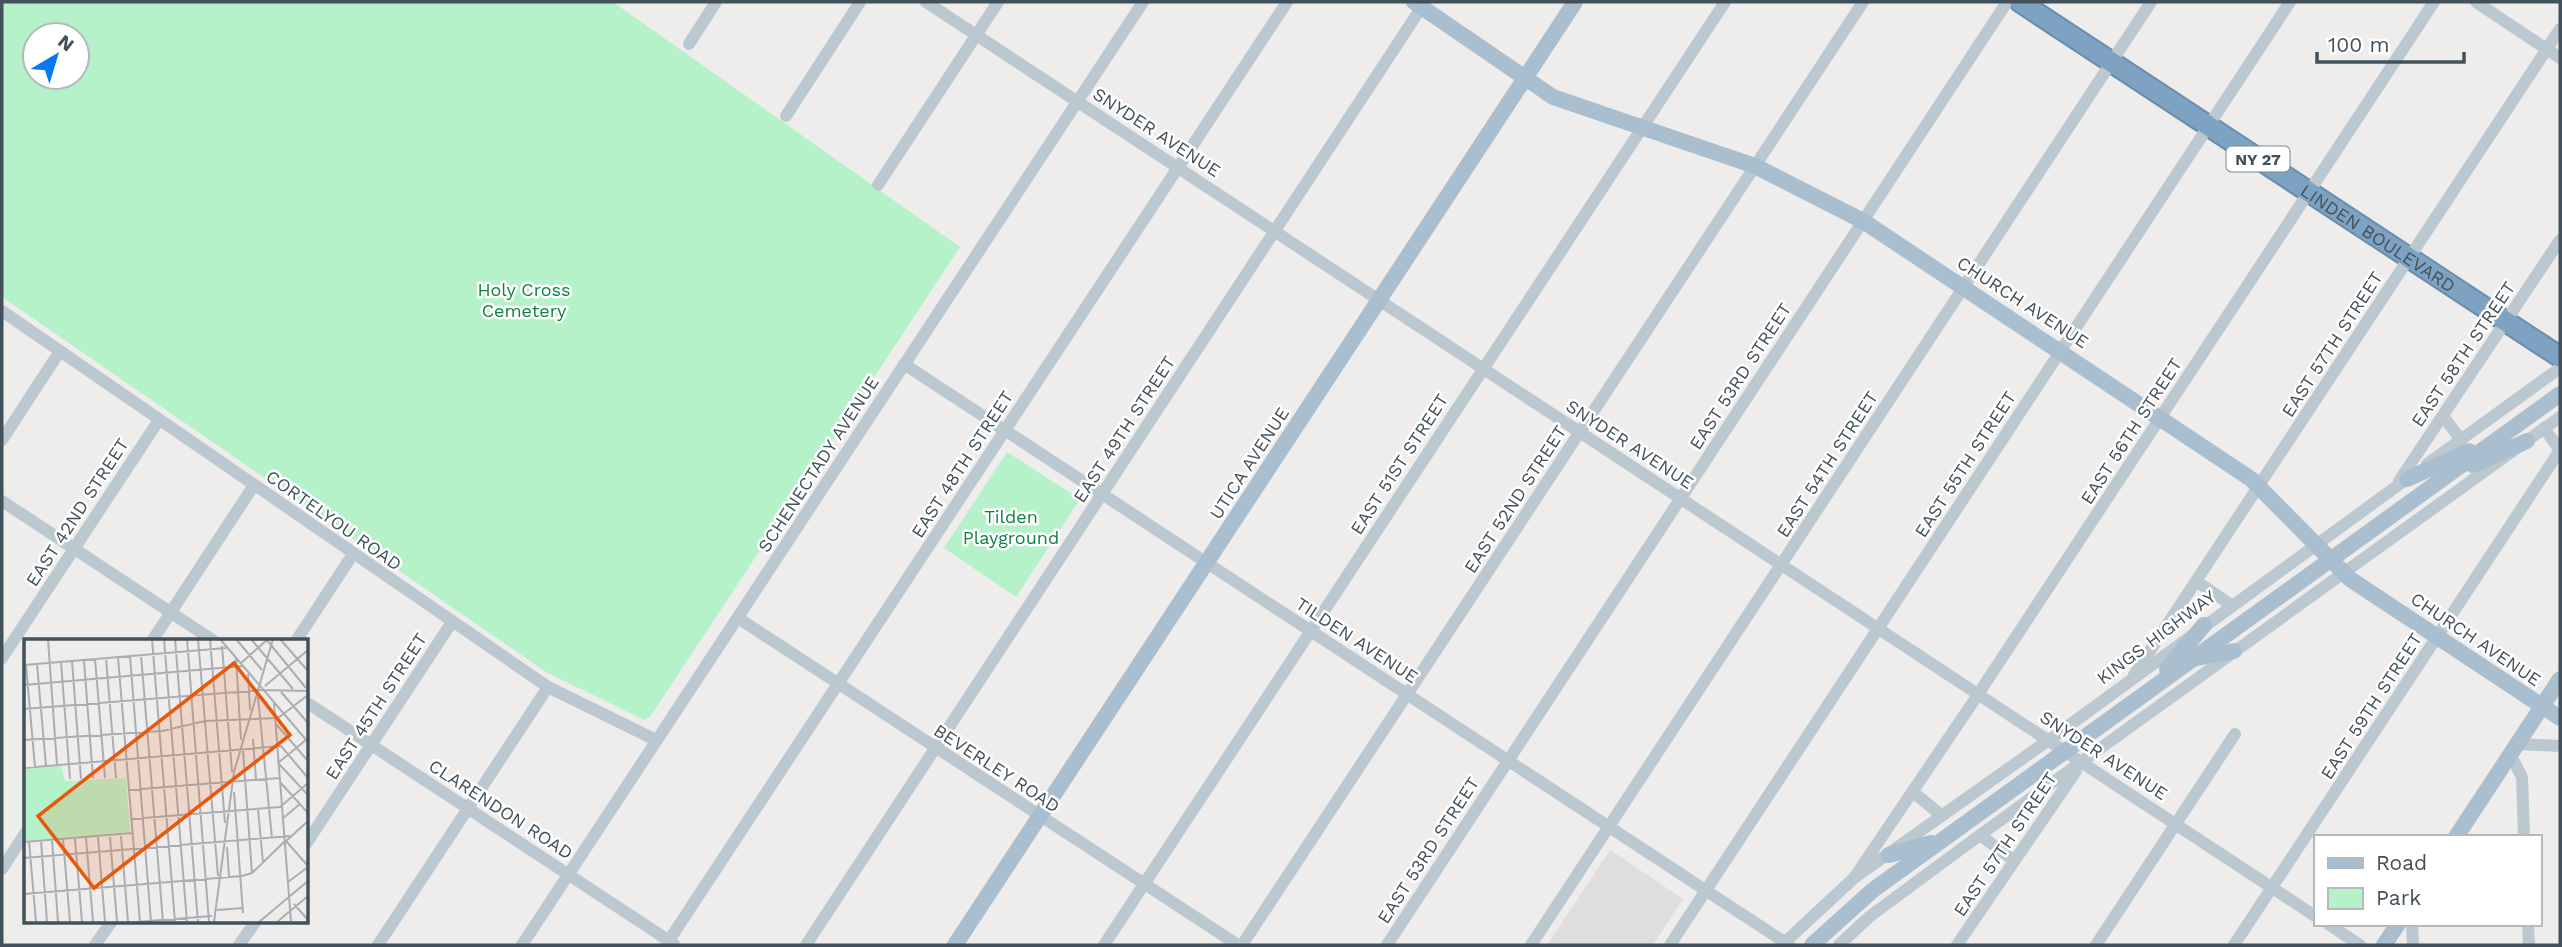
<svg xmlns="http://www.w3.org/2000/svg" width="2562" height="947" font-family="'Work Sans',sans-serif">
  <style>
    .education { fill: #e0ddde }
    .green { fill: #b5f2c9; fill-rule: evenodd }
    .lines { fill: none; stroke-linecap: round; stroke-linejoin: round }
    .highway-casing { stroke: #6a8dac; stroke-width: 23 }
    .minor { stroke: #bbc8d0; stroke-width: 12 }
    .major { stroke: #a9bece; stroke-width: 16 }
    .highway { stroke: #7ea2c1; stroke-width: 19 }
    .labels { text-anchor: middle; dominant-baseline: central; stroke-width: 5; stroke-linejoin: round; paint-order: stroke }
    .shield { fill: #fff; stroke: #7b858c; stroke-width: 2 }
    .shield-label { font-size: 16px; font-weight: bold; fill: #43515b }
    .street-label { font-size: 18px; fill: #43515b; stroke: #fff }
    .park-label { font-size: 18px; fill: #0e8242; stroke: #fff }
    .inset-road { fill: none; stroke: #aaaeb2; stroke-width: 2 }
    .view { fill: #e8590c; fill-opacity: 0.15; stroke: #e8590c; stroke-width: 3.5 }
    .inset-edge { fill: none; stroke: #43515b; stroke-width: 3.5 }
  </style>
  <rect width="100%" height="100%" fill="#efecec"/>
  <polygon class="education" points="1610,850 1683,899 1653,945 1547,945"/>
  <g class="green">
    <path d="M 2,2 L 613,2 L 960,247 L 650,717 L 644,720 L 546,672 L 2,297 ZM 35,35 L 77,35 L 77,77 L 35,77 Z"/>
    <polygon points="1007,452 1080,499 1016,597 944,548"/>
  </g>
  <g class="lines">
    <g class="highway-casing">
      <g id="highway">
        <path id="s1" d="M 2020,2 L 2560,357"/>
      </g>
    </g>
    <g class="minor">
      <polyline points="926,2 2315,916"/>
      <polyline points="2476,2 2560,58"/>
      <polyline points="689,44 716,2"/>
      <polyline points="786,116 860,2"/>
      <polyline points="878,185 998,2"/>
      <polyline points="2,311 548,687 656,740"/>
      <polyline points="904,364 1789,945"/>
      <polyline points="2443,416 2461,440"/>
      <polyline points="2544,428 2560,450"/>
      <polyline points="2,440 60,351"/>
      <polyline points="2427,464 2560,368"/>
      <polyline points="2399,481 2560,240"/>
      <polyline points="2,501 214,641"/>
      <polyline points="2196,581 2231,605"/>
      <polyline points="738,618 1238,945"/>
      <polyline points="152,641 254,485"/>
      <polyline points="296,641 353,554"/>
      <polyline points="2,658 159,420"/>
      <polyline points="2134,675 2560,29"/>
      <polyline points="306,702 674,944"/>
      <polyline points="2517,744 2560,746"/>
      <polyline points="2510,754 2522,777 2524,837"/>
      <polyline points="1913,792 1941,815"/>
      <polyline points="1980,835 2013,860"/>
      <polyline points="306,844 452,622"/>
      <polyline points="2,869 26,832"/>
      <polyline points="1854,878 1971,705 2434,2"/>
      <polyline points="2328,924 2360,945"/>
      <polyline points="2412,924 2413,945"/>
      <polyline points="2528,924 2529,945"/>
      <polyline points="95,945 112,921"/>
      <polyline points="239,945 256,921"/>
      <polyline points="378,945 548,687"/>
      <polyline points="522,945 1143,2"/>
      <polyline points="666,945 1287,2"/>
      <polyline points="806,945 1425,2"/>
      <polyline points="1104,945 1725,2"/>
      <polyline points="1242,945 1863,2"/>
      <polyline points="1387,945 2007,2"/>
      <polyline points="1531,945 2151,2"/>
      <polyline points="1670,945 2290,2"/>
      <polyline points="1782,945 1854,878 2060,732 2412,475"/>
      <polyline points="1839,945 1869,917 1980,835 2560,417"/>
      <polyline points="1957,945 2076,771"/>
      <polyline points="2096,945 2235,734"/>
      <polyline points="2234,945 2560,450"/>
    </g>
    <g class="major">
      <polyline points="1414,2 1553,97 1755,166 1863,221 2251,479 2350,579 2560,718"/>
      <polyline points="2473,465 2527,441"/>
      <polyline points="2407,479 2469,451"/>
      <polyline points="2197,658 2234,651"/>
      <polyline points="2167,669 2204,625"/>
      <polyline points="2456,837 2560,679"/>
      <polyline points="1889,855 1931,843"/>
      <polyline points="955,945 1575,2"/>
      <polyline points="1812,945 1873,890 2560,394"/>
      <polyline points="2384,945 2398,924"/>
    </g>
    <use href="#highway" class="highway"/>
  </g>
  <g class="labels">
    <rect class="shield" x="2226.5" y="146.5" width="63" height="25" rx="5"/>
    <g class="shield-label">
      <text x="2258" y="159">NY 27</text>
    </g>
    <g class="street-label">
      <text transform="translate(1157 132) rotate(33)">SNYDER AVENUE</text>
      <text stroke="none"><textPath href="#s1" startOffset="429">LINDEN BOULEVARD</textPath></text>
      <text transform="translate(2023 302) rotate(33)">CHURCH AVENUE</text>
      <text transform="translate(2332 344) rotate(-57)">EAST 57TH STREET</text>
      <text transform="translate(2463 354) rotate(-56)">EAST 58TH STREET</text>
      <text transform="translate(1740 376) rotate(-57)">EAST 53RD STREET</text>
      <text transform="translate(1124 429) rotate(-57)">EAST 49TH STREET</text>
      <text transform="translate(2131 431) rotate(-57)">EAST 56TH STREET</text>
      <text transform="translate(1630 444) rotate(33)">SNYDER AVENUE</text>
      <text transform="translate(1249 463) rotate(-57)">UTICA AVENUE</text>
      <text transform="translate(818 464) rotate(-57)">SCHENECTADY AVENUE</text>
      <text transform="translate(962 464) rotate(-57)">EAST 48TH STREET</text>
      <text transform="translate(1399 464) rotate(-57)">EAST 51ST STREET</text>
      <text transform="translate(1827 464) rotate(-57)">EAST 54TH STREET</text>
      <text transform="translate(1965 464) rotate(-57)">EAST 55TH STREET</text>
      <text transform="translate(1515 499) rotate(-57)">EAST 52ND STREET</text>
      <text transform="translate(77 512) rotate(-57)">EAST 42ND STREET</text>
      <text transform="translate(334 520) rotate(35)">CORTELYOU ROAD</text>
      <text transform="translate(2156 637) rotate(-37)">KINGS HIGHWAY</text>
      <text transform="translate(2476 639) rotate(34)">CHURCH AVENUE</text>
      <text transform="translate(1357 640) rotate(33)">TILDEN AVENUE</text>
      <text transform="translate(376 706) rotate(-57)">EAST 45TH STREET</text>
      <text transform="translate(2371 706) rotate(-57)">EAST 59TH STREET</text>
      <text transform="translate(2104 755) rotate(33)">SNYDER AVENUE</text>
      <text transform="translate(997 768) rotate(33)">BEVERLEY ROAD</text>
      <text transform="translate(501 809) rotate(33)">CLARENDON ROAD</text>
      <text transform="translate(2005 844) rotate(-56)">EAST 57TH STREET</text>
      <text transform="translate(1428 850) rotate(-57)">EAST 53RD STREET</text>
    </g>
    <g class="park-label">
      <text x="524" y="289">Holy Cross<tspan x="524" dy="21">Cemetery</tspan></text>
      <text x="1011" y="516">Tilden<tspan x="1011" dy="21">Playground</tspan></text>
    </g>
  </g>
  <g transform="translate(24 639)">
    <rect width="284" height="284" fill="#efecec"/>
    <path d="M 37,127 L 41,142 L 102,139 L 106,193 L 0,202 L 0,130 Z" fill="#b5f2c9"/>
    <path class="inset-road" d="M 24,0 L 33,126M 128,0 L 151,283M 140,0 L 163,283M 151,0 L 174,283M 163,0 L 185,283M 174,0 L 194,237M 186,0 L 201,184M 196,0 L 284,103M 212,0 L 238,31M 227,0 L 269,50M 242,0 L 282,49M 256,0 L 284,32M 198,7 L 208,133M 117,16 L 139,283M 106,17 L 127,283M 94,18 L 116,283M 82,19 L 92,139M 212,19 L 217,101M 71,20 L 81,139M 48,22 L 57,140M 60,22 L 69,139M 37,23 L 46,140M 217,24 L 244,0M 13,25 L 22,127M 0,26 L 202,9M 2,26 L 11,128M 224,35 L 226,71M 0,46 L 219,27M 241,47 L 284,11M 257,53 L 284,84M 234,58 L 248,199M 250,64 L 267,283M 0,70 L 239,51 L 284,52M 252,85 L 284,122M 229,100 L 232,140M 283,100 L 254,124 L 284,156M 0,101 L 138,92 L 181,82 L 254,79 L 284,56M 219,112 L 228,234M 0,129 L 257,107 L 284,139M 256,143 L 284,174M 105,151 L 255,139M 210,153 L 219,274M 234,170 L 239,224M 107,180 L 256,168 L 284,144M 258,180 L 276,165M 284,182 L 262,202 L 284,227M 97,197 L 104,283M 74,198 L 81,283M 86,198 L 93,283M 62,199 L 69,283M 39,200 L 46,283M 51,200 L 58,283M 28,201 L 34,283M 5,202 L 12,283M 17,202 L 23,283M 0,203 L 108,194M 203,208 L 205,238M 0,219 L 266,197M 264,243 L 284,228M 0,255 L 218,237 L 228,234 L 260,203M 270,265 L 284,281M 193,271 L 219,269M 112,283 L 188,277M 190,283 L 210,133 L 249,0M 235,283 L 284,242M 253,283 L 284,257"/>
    <path class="view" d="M 210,24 L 266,96 L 70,249 L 14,177 Z"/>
    <rect width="284" height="284" class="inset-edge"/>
  </g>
  <rect width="2562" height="947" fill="none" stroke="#43515b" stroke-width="7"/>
  <rect x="2314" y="835" width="228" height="91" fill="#ffffff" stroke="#b4b9bd" stroke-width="2"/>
  <rect x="2328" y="858" width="35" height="10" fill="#a9bece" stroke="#b4b9bd" stroke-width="2"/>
  <text x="2376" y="870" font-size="21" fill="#43515b">Road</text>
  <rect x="2328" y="888" width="35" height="21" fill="#b5f2c9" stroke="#b4b9bd" stroke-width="2"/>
  <text x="2376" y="905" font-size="21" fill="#43515b">Park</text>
  <g transform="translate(56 56) rotate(38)"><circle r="33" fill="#ffffff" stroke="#b4b9bd" stroke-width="2"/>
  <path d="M0-5L12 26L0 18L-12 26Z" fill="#0879ed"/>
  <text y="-10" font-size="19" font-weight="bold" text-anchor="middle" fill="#43515b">N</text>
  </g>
  <path d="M2317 52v10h147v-10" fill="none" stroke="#43515b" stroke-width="3.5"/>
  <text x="2328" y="52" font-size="21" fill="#43515b" stroke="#ffffff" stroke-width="5" paint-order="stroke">100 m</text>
</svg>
